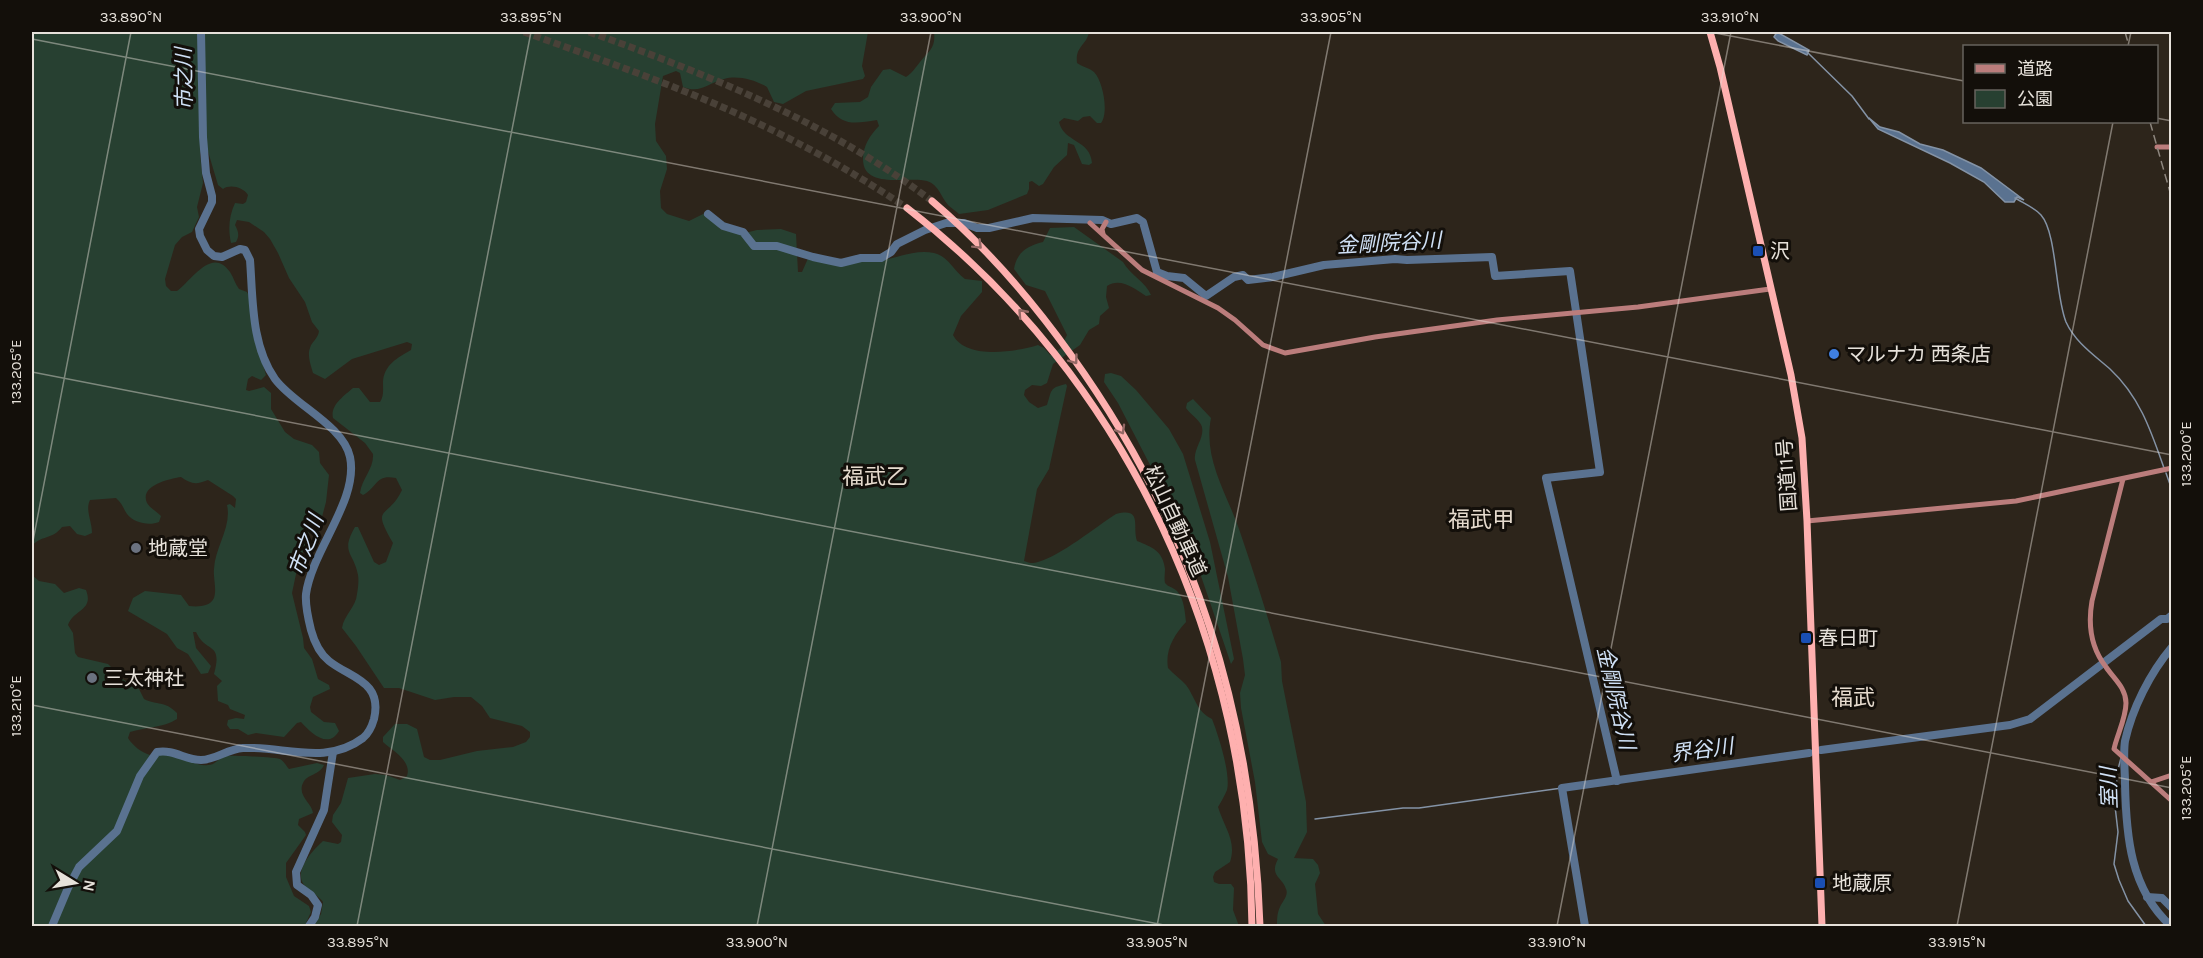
<svg xmlns="http://www.w3.org/2000/svg" width="2203" height="958" font-family="Karla,'Noto Sans JP',sans-serif">
  <style>
    .green { fill: #274031 }
    .water { fill: #5a7290; stroke: #8493a6; stroke-width: 1.5 }
    .lines { fill: none; stroke-linecap: round; stroke-linejoin: round }
    .stream { stroke: #8493a6; stroke-width: 1.5 }
    .river { stroke: #5a7290; stroke-width: 8 }
    .highway-tunnel { stroke: #494138; stroke-width: 7; stroke-dasharray: 7 3.5; stroke-linecap: butt }
    .secondary { stroke: #bb7d7c; stroke-width: 5 }
    .highway { stroke: #feb0af; stroke-width: 7 }
    .rail { stroke: #8d867e; stroke-width: 1.5; stroke-dasharray: 9 4.5; stroke-linecap: butt }
    .oneway { stroke: #946865 }
    .ticks { fill: none; stroke: #e6e1da; stroke-width: 1.5; stroke-opacity: 0.45 }
    .transit-dot { fill: #1a4fb4; stroke: #130f0a; stroke-width: 2 }
    .shop-dot { fill: #3f7fe0; stroke: #130f0a; stroke-width: 2 }
    .worship-dot { fill: #6b7280; stroke: #130f0a; stroke-width: 2 }
    .labels { text-anchor: middle; dominant-baseline: central; stroke-width: 6; stroke-linejoin: round; paint-order: stroke }
    .poi-label { font-size: 20px; fill: #e6e1da; stroke: #130f0a; text-anchor: start }
    .street-label { font-size: 20px; fill: #e6e1da; stroke: #130f0a }
    .water-label { font-size: 21px; font-style: italic; fill: #d0e1f6; stroke: #130f0a }
    .quarter-label { font-size: 22px; fill: #e6dbce; stroke: #130f0a }
    .neatline { fill: none; stroke: #e6e1da; stroke-width: 2 }
    .ticks-label { font-size: 15px; text-anchor: middle; fill: #e6e1da }
  </style>
  <rect width="100%" height="100%" fill="#2d251b"/>
  <g class="green">
    <path d="M 32,32 L 868,32 L 862,66 L 865,76 L 863,79 L 806,91 L 783,104 L 774,102 L 767,87 C 755,80 738,75 724,79 C 708,83 701,94 683,87 L 680,73 L 676,71 L 663,76 L 655,124 L 656,141 L 666,156 L 667,169 L 660,191 L 661,208 L 667,214 L 689,221 L 703,214 L 712,217 L 720,229 L 741,234 L 757,230 L 781,229 L 796,234 L 798,272 L 802,272 L 810,254 L 818,255 C 827,269 847,263 860,260 C 868,259 876,261 883,260 C 900,257 917,249 934,253 C 949,257 953,270 965,279 L 982,281 L 982,292 L 961,316 L 953,335 C 966,360 1016,352 1038,345 L 1044,348 L 1050,355 L 1060,349 L 1067,335 L 1045,291 L 1026,285 L 1014,269 C 1017,252 1027,246 1043,242 L 1050,228 L 1074,227 L 1123,262 C 1130,275 1146,282 1151,295 L 1146,296 C 1134,288 1120,277 1107,286 L 1106,297 L 1109,308 L 1100,316 L 1099,324 L 1089,330 L 1080,345 L 1053,364 L 1047,383 L 1041,386 L 1032,385 L 1025,390 L 1024,395 L 1029,402 L 1038,408 L 1047,405 C 1052,390 1049,388 1066,384 L 1067,386 L 1049,469 L 1037,489 L 1024,561 C 1029,563 1033,564 1038,562 C 1062,555 1094,528 1116,514 C 1143,507 1132,526 1137,541 C 1152,547 1163,551 1165,569 C 1165,573 1164,579 1165,583 C 1168,587 1173,587 1177,591 C 1184,598 1185,613 1186,622 C 1174,635 1165,650 1168,668 C 1173,674 1181,679 1186,685 C 1195,697 1197,712 1212,719 C 1218,734 1231,774 1227,790 C 1225,795 1221,802 1218,807 C 1224,827 1237,841 1230,862 L 1215,872 L 1213,877 L 1214,882 L 1219,884 L 1231,884 L 1234,888 L 1233,910 L 1239,926 L 314,926 L 321,914 L 323,902 C 318,895 310,892 305,886 C 292,872 313,850 323,841 L 338,844 L 341,842 L 342,835 L 332,822 L 333,815 L 341,803 L 348,778 L 375,774 L 386,775 L 400,780 L 407,776 C 412,761 393,751 383,742 L 383,737 L 395,724 L 407,724 L 417,729 L 424,757 L 430,760 L 440,760 L 477,751 L 513,747 L 526,742 L 530,737 L 530,732 L 522,726 L 490,718 L 482,706 L 471,697 L 454,697 L 435,700 L 399,688 L 384,688 L 356,646 L 342,628 C 344,615 356,607 357,594 C 358,589 359,580 358,575 C 354,552 340,553 355,527 L 358,527 L 374,562 L 379,565 L 386,562 L 393,543 C 370,504 388,520 402,490 L 396,478 C 375,474 378,487 363,495 L 360,493 C 362,478 374,469 373,454 L 365,443 L 333,418 C 330,405 344,396 353,388 L 359,388 L 370,402 L 380,402 C 384,396 383,390 383,382 C 384,365 397,358 411,350 L 412,344 L 407,342 L 352,359 L 325,379 L 313,373 C 311,366 307,355 310,348 C 312,341 318,339 319,331 L 312,322 L 305,302 L 289,278 L 278,253 L 270,239 L 264,232 L 249,222 L 237,220 L 235,225 C 238,231 240,235 236,242 L 231,243 C 228,229 229,216 235,203 L 243,204 L 246,202 L 248,195 C 243,187 230,184 223,189 L 218,185 L 207,148 L 202,149 L 200,154 L 203,183 L 197,207 L 199,217 L 192,232 L 182,237 L 175,245 L 165,279 L 166,286 L 171,291 L 177,291 C 192,280 212,246 230,272 C 234,278 235,284 239,289 L 247,292 L 250,298 L 253,332 L 266,375 L 261,380 L 252,376 L 248,379 L 246,390 L 249,391 L 264,387 L 271,393 L 271,409 L 285,432 L 294,439 L 312,445 L 319,452 L 320,463 L 329,475 L 326,502 L 322,517 L 316,519 L 309,530 L 308,541 L 299,560 L 292,593 L 303,638 L 304,648 L 312,659 L 318,679 L 329,685 L 330,689 L 313,697 L 310,707 L 311,712 L 324,722 L 335,723 L 339,731 C 328,750 310,732 301,722 L 297,723 L 284,737 L 256,733 L 248,735 L 238,729 L 230,729 L 227,725 L 228,720 L 236,718 L 244,719 L 245,715 L 230,709 L 228,705 L 218,701 L 217,686 L 222,681 L 214,674 C 223,641 206,654 196,632 L 193,632 L 196,648 L 211,666 L 208,673 L 201,674 L 188,654 L 177,648 L 167,634 L 128,611 L 133,598 L 145,591 L 181,595 L 189,606 C 197,607 210,607 214,598 C 217,589 213,578 214,569 C 215,547 232,527 227,505 L 230,504 L 235,508 L 236,499 L 233,496 L 208,480 C 196,485 191,484 181,477 C 170,479 139,485 147,503 C 150,508 157,512 161,516 L 159,522 C 149,526 134,523 127,514 C 123,508 122,503 116,498 L 90,500 C 85,510 92,521 92,533 L 85,536 L 77,534 L 70,526 L 62,527 C 52,540 41,535 32,546 Z"/>
    <path d="M 934,32 L 1089,32 C 1087,45 1075,46 1077,63 C 1082,67 1090,68 1094,72 C 1103,81 1109,113 1101,123 L 1097,123 L 1090,116 L 1083,117 L 1078,121 L 1064,118 L 1059,122 C 1064,143 1090,139 1092,163 L 1089,165 L 1082,164 L 1074,145 L 1068,143 L 1067,155 L 1054,167 L 1043,184 L 1039,186 L 1032,181 L 1029,182 L 1029,189 L 1027,194 L 988,210 L 959,214 C 956,211 951,208 948,205 C 941,197 939,185 927,181 C 909,176 863,190 863,159 C 863,146 870,135 879,126 L 877,120 C 857,123 843,127 831,109 L 835,103 L 860,102 L 868,97 L 871,87 L 883,70 L 890,69 L 906,77 C 913,72 915,68 920,62 C 929,51 936,48 934,32 Z"/>
    <polygon points="1111,373 1121,376 1136,390 1169,429 1183,454 1210,542 1234,659 1231,664 1201,576 1163,490 1118,403 1104,382 1105,374"/>
    <path d="M 1193,399 L 1211,418 C 1203,458 1226,492 1239,529 C 1254,573 1268,617 1281,662 L 1282,681 L 1306,802 L 1307,832 L 1294,858 L 1313,859 L 1318,865 L 1320,873 L 1315,884 L 1318,914 L 1326,926 L 1277,926 C 1277,920 1277,913 1280,907 C 1282,902 1289,895 1286,889 C 1282,877 1269,876 1278,859 L 1268,854 L 1262,842 L 1255,782 L 1241,708 L 1240,693 L 1245,675 L 1243,659 L 1228,577 L 1195,460 C 1193,448 1208,434 1200,423 C 1196,417 1190,414 1186,408 L 1187,403 Z"/>
    <path d="M 32,575 L 39,581 L 55,584 L 64,593 L 79,588 L 86,590 C 94,611 74,609 68,625 L 73,633 L 75,653 L 78,657 L 108,664 L 124,680 L 139,689 L 144,699 C 158,706 164,700 177,713 L 177,719 C 163,728 145,727 130,732 L 128,738 C 133,746 141,752 150,755 C 156,756 162,752 168,752 C 182,753 193,767 208,765 C 215,765 218,759 224,756 C 228,755 276,757 280,759 C 284,761 286,766 289,769 L 317,763 L 324,765 C 320,775 307,774 303,783 C 297,796 312,803 313,813 L 299,819 L 298,825 L 305,832 L 306,835 L 286,863 L 286,877 L 294,896 L 309,906 L 311,912 L 306,923 L 306,926 L 32,926 Z"/>
  </g>
  <g class="water">
    <polygon points="1777,32 1809,50 1807,55 1778,41 1774,37"/>
    <polygon points="1869,118 1880,127 1899,132 1920,144 1943,150 1981,168 2024,200 2017,197 2014,202 2005,202 1984,182 1950,163 1878,129"/>
  </g>
  <g class="lines">
    <g class="stream">
      <polyline points="1807,52 1852,96 1869,119"/>
      <path d="M 2015,198 C 2023,203 2035,208 2041,215 C 2057,233 2055,295 2066,322 C 2075,342 2094,355 2110,369 C 2140,397 2151,431 2164,468"/>
      <polyline points="2166,473 2172,490"/>
      <polyline points="2125,743 2117,773 2115,806 2118,832 2114,864 2119,880 2128,901 2146,926"/>
      <polyline points="1315,819 1403,808 1419,808 1562,788"/>
    </g>
    <g class="river">
      <polyline points="708,214 723,226 743,232 754,246 777,246 813,257 841,263 861,258 881,258 891,252 897,244 925,230 946,223 964,223 977,228 989,228 1033,218 1102,220 1111,224 1137,218 1143,222 1157,272 1167,276 1184,278 1206,296 1234,277 1243,275 1248,280 1273,277 1324,265 1395,259 1407,260 1492,257 1495,276 1570,271 1600,472 1546,478 1617,781"/>
      <polyline points="1821,750 2010,725 2030,719 2161,619 2167,619 2172,615"/>
      <polyline points="2147,897 2162,898 2172,908"/>
      <path d="M 52,926 L 68,888 L 79,867 L 117,831 L 140,776 L 157,752 C 174,749 185,760 201,760 C 216,760 227,749 243,748 C 284,746 326,766 363,738 C 368,734 372,726 374,719 C 383,681 350,678 329,661 C 319,653 314,641 311,630 C 308,618 305,605 306,594 C 312,550 359,500 350,457 C 343,425 294,405 275,379 C 251,345 253,299 250,260 L 245,250 L 240,249 L 222,257 L 214,256 L 207,250 L 200,236 L 199,229 L 212,202 L 212,196 L 206,173 L 203,137 L 201,32"/>
      <polyline points="309,926 315,917 318,905 311,895 297,885 296,872 324,810 333,752"/>
      <polyline points="1585,926 1562,788 1809,753"/>
      <path d="M 2171,926 C 2130,889 2126,835 2125,783 C 2125,770 2123,754 2125,741 C 2132,709 2150,673 2172,647"/>
    </g>
    <g class="highway-tunnel">
      <path d="M 524,32 C 582,53 640,73 696,96 C 770,126 842,164 907,208"/>
      <path d="M 589,32 C 710,75 829,123 932,201"/>
    </g>
    <g class="secondary">
      <polyline points="2157,147 2172,147"/>
      <polyline points="1090,223 1142,270 1218,308 1235,320 1263,345 1285,353 1375,337 1497,320 1638,307 1770,289"/>
      <polyline points="1103,234 1102,229 1106,222"/>
      <path d="M 2123,479 L 2092,601 C 2088,624 2091,648 2106,667 C 2114,679 2126,688 2126,703 C 2126,718 2117,735 2114,749 L 2172,801"/>
      <polyline points="1807,521 2016,501 2172,468"/>
      <polyline points="2151,782 2172,775"/>
    </g>
    <g class="highway">
      <polyline points="1710,32 1720,67 1791,375 1802,438 1807,521 1822,926"/>
      <path d="M 932,201 C 985,246 1031,299 1071,355 C 1195,527 1253,716 1260,926"/>
      <path d="M 907,208 C 1130,380 1249,647 1252,926"/>
    </g>
    <g class="rail">
      <polyline points="2125,32 2129,46"/>
      <polyline points="2150,122 2172,199"/>
    </g>
  </g>
  <defs><path id="oneway-chevron" d="M-2-3.5L2.5 0L-2 3.5" fill="none" stroke-width="1.6" stroke-linecap="round" stroke-linejoin="round" transform="scale(1.5)"/></defs>
  <g class="oneway">
    <use href="#oneway-chevron" transform="translate(978 245) rotate(45)"/>
    <use href="#oneway-chevron" transform="translate(1022 313) rotate(-132)"/>
    <use href="#oneway-chevron" transform="translate(1074 360) rotate(54)"/>
    <use href="#oneway-chevron" transform="translate(1121 430) rotate(60)"/>
  </g>
  <path class="ticks" d="M 1710,32 L 1964,81M 32,39 L 2172,455M 2128,46 L 2131,32M 2156,118 L 2172,121M 32,372 L 2172,788M 32,546 L 131,32M 32,705 L 1169,926M 357,926 L 531,32M 757,926 L 931,32M 1157,926 L 1331,32M 1557,926 L 1731,32M 1957,926 L 2113,122"/>
  <g class="transit-dot">
    <rect x="1752" y="245" width="12" height="12" rx="3"/>
    <rect x="1800" y="632" width="12" height="12" rx="3"/>
    <rect x="1814" y="877" width="12" height="12" rx="3"/>
  </g>
  <circle class="shop-dot" cx="1834" cy="354" r="6"/>
  <g class="worship-dot">
    <circle cx="136" cy="548" r="6"/>
    <circle cx="92" cy="678" r="6"/>
  </g>
  <g class="labels">
    <g class="poi-label">
      <text x="1770" y="251">沢</text>
      <text x="1846" y="354">マルナカ 西条店</text>
      <text x="148" y="548">地蔵堂</text>
      <text x="1818" y="638">春日町</text>
      <text x="104" y="678">三太神社</text>
      <text x="1832" y="883">地蔵原</text>
    </g>
    <g class="street-label">
      <text transform="translate(1787 475) rotate(-94)">国道11号</text>
      <text transform="translate(1175 521) rotate(65)">松山自動車道</text>
    </g>
    <g class="water-label">
      <text transform="translate(184 79) rotate(-91)">市之川</text>
      <text transform="translate(1389 243) rotate(-3)">金剛院谷川</text>
      <text transform="translate(306 545) rotate(-70)">市之川</text>
      <text transform="translate(1616 698) rotate(77)">金剛院谷川</text>
      <text transform="translate(1702 750) rotate(-8)">界谷川</text>
      <text transform="translate(2109 788) rotate(-92)">室川</text>
    </g>
    <g class="quarter-label">
      <text x="875" y="477">福武乙</text>
      <text x="1481" y="520">福武甲</text>
      <text x="1853" y="698">福武</text>
    </g>
  </g>
  <rect width="2203" height="958" fill="none" stroke="#130f0a" stroke-width="66"/>
  <rect x="1963" y="45" width="195" height="78" fill="#130f0a" stroke="#67635d" stroke-width="1.5"/>
  <rect x="1975" y="64" width="30" height="9" fill="#bb7d7c" stroke="#67635d" stroke-width="1.5"/>
  <text x="2017" y="75" font-size="18" fill="#e6e1da">道路</text>
  <rect x="1975" y="90" width="30" height="18" fill="#274031" stroke="#67635d" stroke-width="1.5"/>
  <text x="2017" y="105" font-size="18" fill="#e6e1da">公園</text>
  <g transform="translate(75 883) rotate(101)" stroke="#130f0a" stroke-width="4.5" paint-order="stroke">
  <path d="M0-4.5L10 22L0 15L-10 22Z" fill="#e6e1da"/>
  <text y="-9" font-size="16" font-weight="bold" text-anchor="middle" fill="#e6e1da">N</text>
  </g>
  <rect x="33" y="33" width="2137" height="892" class="neatline"/>
  <g class="ticks-label">
    <text x="131" y="22">33.890°N</text>
    <text x="531" y="22">33.895°N</text>
    <text x="931" y="22">33.900°N</text>
    <text x="1331" y="22">33.905°N</text>
    <text x="1730" y="22">33.910°N</text>
    <text transform="translate(16 372) rotate(-90)" y="5">133.205°E</text>
    <text transform="translate(2186 454) rotate(-90)" y="5">133.200°E</text>
    <text transform="translate(16 706) rotate(-90)" y="5">133.210°E</text>
    <text transform="translate(2186 788) rotate(-90)" y="5">133.205°E</text>
    <text x="358" y="947">33.895°N</text>
    <text x="757" y="947">33.900°N</text>
    <text x="1157" y="947">33.905°N</text>
    <text x="1557" y="947">33.910°N</text>
    <text x="1957" y="947">33.915°N</text>
  </g>
</svg>
